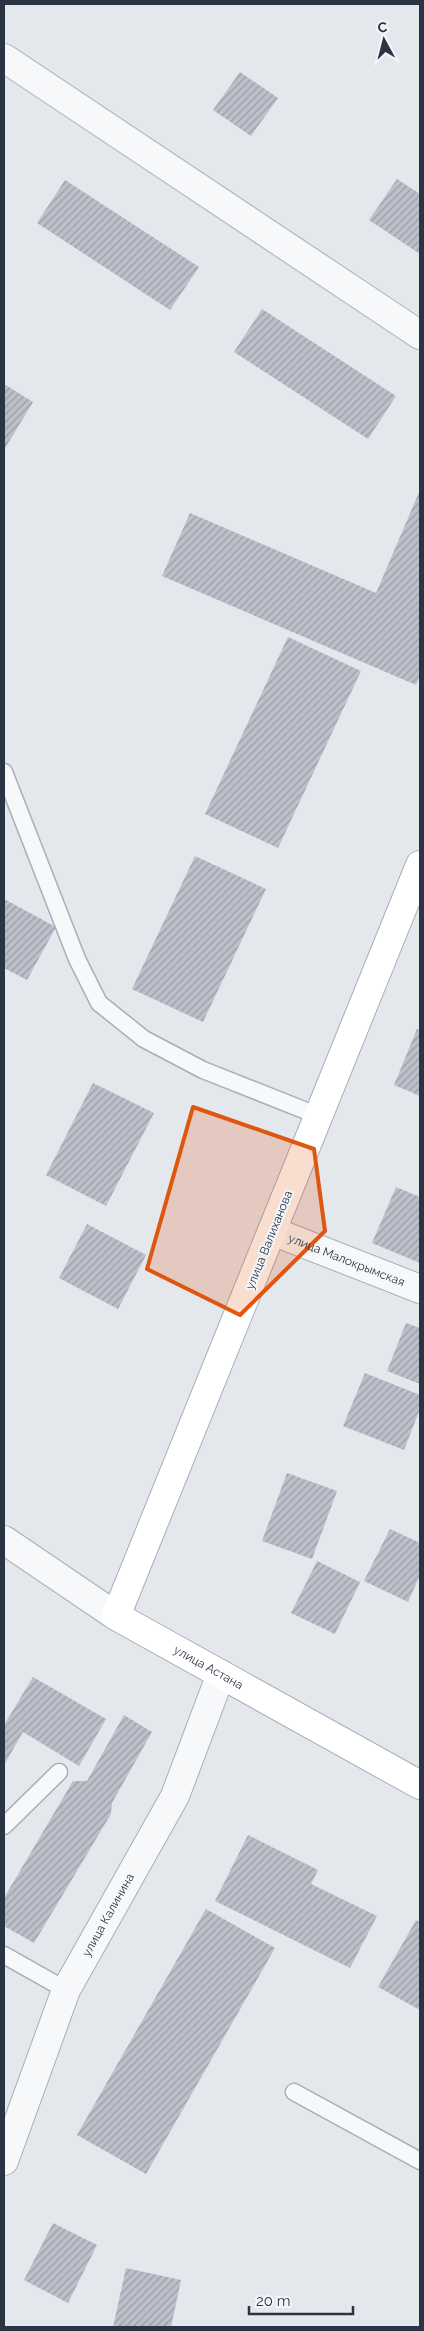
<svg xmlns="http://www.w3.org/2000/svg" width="424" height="2331" font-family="Raleway,sans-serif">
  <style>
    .building { fill: url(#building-hatch) }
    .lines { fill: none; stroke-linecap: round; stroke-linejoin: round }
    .lane-casing { stroke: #a9aeb7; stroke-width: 19 }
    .street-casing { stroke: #a9aeb7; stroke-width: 30 }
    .secondary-casing { stroke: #a9aeb7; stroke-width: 30 }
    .lane { stroke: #f7f8fa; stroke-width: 16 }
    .street { stroke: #f7f8fa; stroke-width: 28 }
    .secondary { stroke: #fff; stroke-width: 28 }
    .marked { fill: #df570f; fill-opacity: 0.2; stroke: #df570f; stroke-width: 4; stroke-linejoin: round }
    .labels { text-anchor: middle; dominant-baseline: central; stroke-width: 4; stroke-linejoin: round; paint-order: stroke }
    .street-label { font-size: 12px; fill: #2b3445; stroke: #f4f6f9 }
  </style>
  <defs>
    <pattern id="building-hatch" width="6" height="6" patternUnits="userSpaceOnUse" patternTransform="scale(1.25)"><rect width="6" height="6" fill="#bbc0ca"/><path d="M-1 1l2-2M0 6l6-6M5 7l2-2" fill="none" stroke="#989da6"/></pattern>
  </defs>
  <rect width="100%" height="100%" fill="#e4e7ec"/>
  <g class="building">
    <polygon points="240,72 278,98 251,136 213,110"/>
    <polygon points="397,179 420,194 420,254 369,220"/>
    <polygon points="65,180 199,267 170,310 37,223"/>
    <polygon points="262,309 396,396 368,439 234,352"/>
    <polygon points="4,384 33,402 4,450"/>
    <polygon points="420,490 420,676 416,685 162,576 190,513 376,593"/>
    <polygon points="288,637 361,671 278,848 205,814"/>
    <polygon points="195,856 266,889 203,1022 132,989"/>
    <polygon points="4,899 56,927 27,980 4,968"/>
    <polygon points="417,1029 420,1030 420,1096 394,1085"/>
    <polygon points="93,1083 154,1113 106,1206 46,1175"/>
    <polygon points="396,1187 420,1197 420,1263 372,1243"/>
    <polygon points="87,1224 146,1255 118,1309 59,1278"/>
    <polygon points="406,1323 420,1328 420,1384 387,1371"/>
    <polygon points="365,1373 420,1395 420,1409 404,1450 343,1426"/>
    <polygon points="287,1473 337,1491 312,1559 262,1541"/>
    <polygon points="390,1529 420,1543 420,1575 408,1602 364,1581"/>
    <polygon points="317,1561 360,1582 335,1634 291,1613"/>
    <polygon points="33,1677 106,1719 79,1766 23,1732 4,1765 4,1725"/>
    <polygon points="124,1715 152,1732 112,1803 111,1814 34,1943 4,1926 4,1898 73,1781 87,1781"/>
    <polygon points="248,1835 318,1870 311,1884 377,1916 350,1968 215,1901"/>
    <polygon points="206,1909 275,1948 146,2174 77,2135"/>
    <polygon points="416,1920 420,1922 420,2010 378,1987"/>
    <polygon points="53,2223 97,2245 68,2303 24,2280"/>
    <polygon points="126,2268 181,2280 171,2327 113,2327"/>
  </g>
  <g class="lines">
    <g class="lane-casing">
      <g id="lane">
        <polyline points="4,772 77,959 99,1003 144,1039 203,1070 319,1116"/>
        <polyline points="4,1826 59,1772"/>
        <polyline points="4,1955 66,1990"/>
        <polyline points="294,2092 420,2161"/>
      </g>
    </g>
    <g class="street-casing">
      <g id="street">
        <polyline points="4,58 420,335"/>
        <path id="s1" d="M 272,1231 L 420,1289"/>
        <polyline points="4,1540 116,1616"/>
        <path id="s2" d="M 4,2161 L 66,1990 L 175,1796 L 221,1674"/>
      </g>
    </g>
    <g class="secondary-casing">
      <g id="secondary">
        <path id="s3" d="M 420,865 L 116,1616 L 420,1785"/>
      </g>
    </g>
    <use href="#lane" class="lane"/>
    <use href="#street" class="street"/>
    <use href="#secondary" class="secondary"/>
  </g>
  <path class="marked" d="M 193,1107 L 314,1149 L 325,1231 L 240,1315 L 147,1269 Z"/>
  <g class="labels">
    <g class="street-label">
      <text transform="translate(269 1240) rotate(-68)">улица Валиханова</text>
      <text stroke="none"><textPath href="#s1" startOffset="80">улица Малокрымская</textPath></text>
      <text stroke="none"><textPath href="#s3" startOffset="916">улица Астана</textPath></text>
      <text stroke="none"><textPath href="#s2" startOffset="268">улица Калинина</textPath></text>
    </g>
  </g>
  <rect width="424" height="2331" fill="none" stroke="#2b3445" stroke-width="10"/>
  <g transform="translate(384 40) rotate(353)" stroke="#f4f6f9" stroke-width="4" paint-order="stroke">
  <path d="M0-4L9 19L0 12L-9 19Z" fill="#2b3445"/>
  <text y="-8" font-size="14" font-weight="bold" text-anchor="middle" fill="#2b3445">С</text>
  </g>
  <path d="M249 2306v8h104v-8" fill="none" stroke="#2b3445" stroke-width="2.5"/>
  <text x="256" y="2306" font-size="15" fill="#2b3445" stroke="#f4f6f9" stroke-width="4" paint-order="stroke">20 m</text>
</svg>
